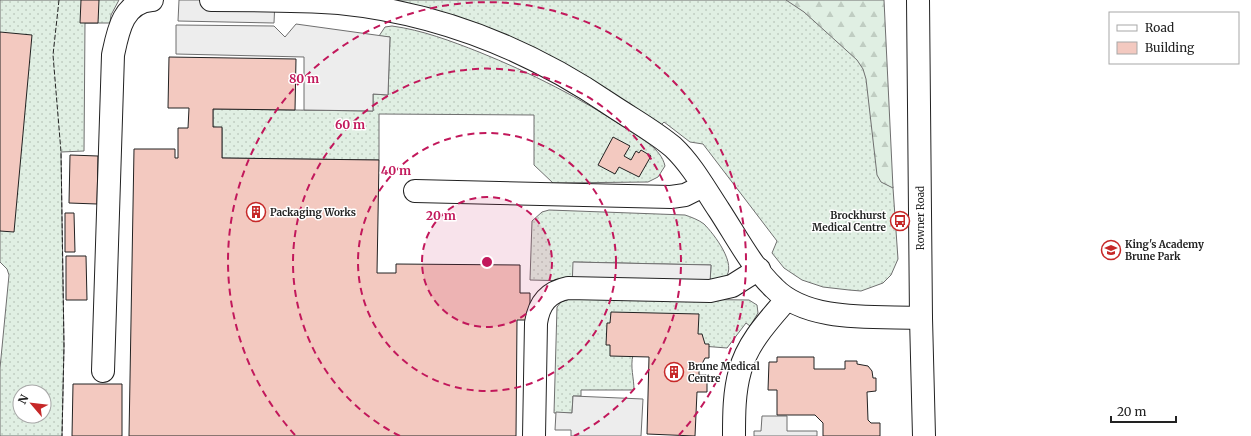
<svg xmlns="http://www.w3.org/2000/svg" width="1251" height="436" font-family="Merriweather,serif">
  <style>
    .grass { fill: url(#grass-dots); stroke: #6f6f6f; fill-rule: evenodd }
    .forest { fill: url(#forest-firs); stroke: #6f6f6f }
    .parking { fill: #ededed; stroke: #6f6f6f }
    .building { fill: #f3c9c0; stroke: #222 }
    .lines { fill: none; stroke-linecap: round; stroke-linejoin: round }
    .minor-casing { stroke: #222; stroke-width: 24 }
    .major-casing { stroke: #222; stroke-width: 24 }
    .minor { stroke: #fff; stroke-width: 22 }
    .major { stroke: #fff; stroke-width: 22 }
    .fence { stroke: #222; stroke-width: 1; stroke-dasharray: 5 2; stroke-linecap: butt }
    .ring { fill: none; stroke: #c2185b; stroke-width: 2; stroke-dasharray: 7 5 }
    .labels { text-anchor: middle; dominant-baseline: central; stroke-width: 3; stroke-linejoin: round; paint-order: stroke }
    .poi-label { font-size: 10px; font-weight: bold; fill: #222; stroke: #fff; text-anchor: start }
    .street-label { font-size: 10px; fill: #222; stroke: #fff }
    .centre { fill: #c2185b; stroke: #fff; stroke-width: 2 }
    .ring-label { font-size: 12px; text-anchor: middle; font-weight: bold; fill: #c2185b; stroke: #fff; stroke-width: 3; stroke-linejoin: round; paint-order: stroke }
  </style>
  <defs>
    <pattern id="grass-dots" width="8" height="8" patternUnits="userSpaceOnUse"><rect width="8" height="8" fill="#e0efe3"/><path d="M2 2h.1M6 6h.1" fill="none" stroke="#c0cdc2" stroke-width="1.8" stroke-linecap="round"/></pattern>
    <pattern id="forest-firs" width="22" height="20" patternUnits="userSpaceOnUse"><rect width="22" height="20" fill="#e0efe3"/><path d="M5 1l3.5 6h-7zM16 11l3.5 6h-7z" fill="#c0cdc2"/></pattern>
  </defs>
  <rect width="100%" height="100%" fill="#fff"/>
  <g class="grass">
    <path d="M 0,0 L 119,0 L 111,15 L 110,23 L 85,23 L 84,151 L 61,152 L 64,346 L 62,436 L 0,436 L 0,368 L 9,275 L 7,269 L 0,262 ZM 20,392 L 44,392 L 44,416 L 20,416 Z"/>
    <polygon points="390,0 794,0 868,63 893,188 898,259 891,275 883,283 861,291 849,290 823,287 802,280 784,268 772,253 777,241 703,144 690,142 664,122 660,126"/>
    <path d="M 392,26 C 422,30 451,41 479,52 C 531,73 581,98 627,129 C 641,139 661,148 665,166 L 658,177 L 648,182 L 553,183 L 534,165 L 534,115 L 379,114 L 379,160 L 222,158 L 222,128 L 213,127 L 213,109 L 373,111 L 373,94 L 388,95 L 390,37 L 379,36 L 385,27 Z"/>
    <path d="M 549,210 L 685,215 C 691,217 699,220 704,224 C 714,234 738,265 725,278 C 721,280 714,282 710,283 L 711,265 L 574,262 L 573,281 L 530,280 L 532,221 L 542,212 Z"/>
    <path d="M 573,298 L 749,300 L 757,305 L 758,313 L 750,326 L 746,323 L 727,348 L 689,345 L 633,355 C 630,367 634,378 634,390 L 581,390 L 581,396 L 573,396 L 572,413 L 554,413 L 557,307 L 561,302 Z"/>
  </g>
  <polygon class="forest" points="786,0 884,0 893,188 881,182 877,175 866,79 863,69 857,60 804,12"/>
  <g class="parking">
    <polygon points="179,0 275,0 274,23 178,21"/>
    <polygon points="296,24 390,37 388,95 373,94 373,111 304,110 304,57 176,54 176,25 274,26 285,37"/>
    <polygon points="573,262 711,265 710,283 572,288"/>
    <polygon points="573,396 643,399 641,436 571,436 571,430 555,430 556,412 572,413"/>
    <polygon points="762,416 787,416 787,431 817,431 817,436 754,436 754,431 761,431"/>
  </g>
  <g class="building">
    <polygon points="81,0 99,0 98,23 80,23"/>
    <polygon points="0,32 32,35 14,232 0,231"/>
    <polygon points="169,57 296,59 295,110 213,109 213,127 222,127 222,158 379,160 377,273 396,273 396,264 520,265 520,293 530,293 530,320 517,320 516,436 129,436 134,149 175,149 175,158 178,158 178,128 188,128 189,108 168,108"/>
    <polygon points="613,137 630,146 624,156 631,160 636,151 639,153 641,150 651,156 639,177 619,167 615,174 598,165"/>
    <polygon points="70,155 98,156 97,204 69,203"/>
    <polygon points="65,213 74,213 75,252 65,252"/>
    <polygon points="66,256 86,256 87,300 66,300"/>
    <polygon points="611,312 699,314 698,334 702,334 705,344 709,344 709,358 705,358 699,370 699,375 707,375 707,392 697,392 695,436 647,434 649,357 610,356 610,345 606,345 607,323 610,323"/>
    <polygon points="777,357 814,357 814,369 845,369 845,361 857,361 857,364 868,366 872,371 873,378 876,378 876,391 867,392 868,420 871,423 880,423 880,436 823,436 823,423 815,415 777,415 777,390 768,390 769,362 777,362"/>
    <polygon points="73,384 122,384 122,436 72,436"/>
  </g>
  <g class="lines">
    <g class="minor-casing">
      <g id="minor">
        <path d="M 211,0 C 253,0 296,0 339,3 C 439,13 529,49 611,105 C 632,119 654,131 673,147 C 692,165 705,189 719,210 C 736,236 752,267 774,288 C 808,323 875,316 921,318"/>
        <polyline points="415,191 671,197 685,195 703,186"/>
        <path d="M 103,371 L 113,55 C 118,31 123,2 152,0"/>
        <path d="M 534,436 L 536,323 C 539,303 548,292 568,288 L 710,291 L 732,286 L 759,269"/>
        <path d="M 734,436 C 734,415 734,392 740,371 C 747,343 769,320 787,299"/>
      </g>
    </g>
    <g class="major-casing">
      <polyline id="major" points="918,0 921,318 924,436"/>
    </g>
    <use href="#minor" class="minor"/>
    <use href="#major" class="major"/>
    <polyline class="fence" points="59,0 53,55 61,152 64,346 62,436"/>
  </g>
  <circle cx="487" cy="262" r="65" fill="#c2185b" fill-opacity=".12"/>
  <g class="ring">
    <circle cx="487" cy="262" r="65"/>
    <circle cx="487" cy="262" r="129"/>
    <path d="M400 436A194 194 0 1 1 574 436"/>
    <path d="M295 435A259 259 0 1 1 679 435"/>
  </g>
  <defs>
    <g id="building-ring" transform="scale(1)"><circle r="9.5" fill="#fff" stroke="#c62828" stroke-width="1.5"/><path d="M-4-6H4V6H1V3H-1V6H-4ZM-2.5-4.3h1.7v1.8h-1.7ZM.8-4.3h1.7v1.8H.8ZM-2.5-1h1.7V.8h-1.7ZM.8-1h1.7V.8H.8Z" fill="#c62828"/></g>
    <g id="bus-ring" transform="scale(1)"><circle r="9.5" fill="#fff" stroke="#c62828" stroke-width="1.5"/><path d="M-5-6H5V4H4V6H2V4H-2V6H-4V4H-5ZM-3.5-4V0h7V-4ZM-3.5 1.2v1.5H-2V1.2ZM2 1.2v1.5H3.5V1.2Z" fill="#c62828"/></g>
    <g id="school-ring" transform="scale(1)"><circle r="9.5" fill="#fff" stroke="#c62828" stroke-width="1.5"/><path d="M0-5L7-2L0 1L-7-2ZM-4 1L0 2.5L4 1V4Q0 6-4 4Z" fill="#c62828"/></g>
  </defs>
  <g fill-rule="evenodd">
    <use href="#building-ring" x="256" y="212"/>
    <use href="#bus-ring" x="900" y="221"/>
    <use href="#school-ring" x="1111" y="250"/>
    <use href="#building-ring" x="674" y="372"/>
  </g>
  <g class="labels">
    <g class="poi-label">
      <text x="270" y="212">Packaging Works</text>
      <text x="886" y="215" text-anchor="end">Brockhurst<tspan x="886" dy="12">Medical Centre</tspan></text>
      <text x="1125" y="244">King's Academy<tspan x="1125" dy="12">Brune Park</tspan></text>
      <text x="688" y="366">Brune Medical<tspan x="688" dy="12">Centre</tspan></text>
    </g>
    <g class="street-label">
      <text transform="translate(920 218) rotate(-90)">Rowner Road</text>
    </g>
  </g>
  <circle cx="487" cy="262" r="6" class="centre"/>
  <g class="ring-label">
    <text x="304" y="83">80 m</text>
    <text x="350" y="129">60 m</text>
    <text x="396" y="175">40 m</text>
    <text x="441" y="220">20 m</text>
  </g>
  <rect x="1109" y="12" width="130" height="52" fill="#ffffff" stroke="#a7a7a7"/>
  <rect x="1117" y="25" width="20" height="6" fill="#ffffff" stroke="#a7a7a7"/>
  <text x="1145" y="32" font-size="12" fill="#222222">Road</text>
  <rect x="1117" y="42" width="20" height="12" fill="#f3c9c0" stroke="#a7a7a7"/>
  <text x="1145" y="52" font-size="12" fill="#222222">Building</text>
  <g transform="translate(32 404) rotate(298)"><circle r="19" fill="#ffffff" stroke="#a7a7a7"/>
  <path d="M0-3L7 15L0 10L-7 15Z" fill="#c62828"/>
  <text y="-6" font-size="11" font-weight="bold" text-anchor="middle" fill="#222222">N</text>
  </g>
  <path d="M1111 416v6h65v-6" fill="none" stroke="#222222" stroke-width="2"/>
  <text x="1117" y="416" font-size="12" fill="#222222" stroke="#ffffff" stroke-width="3" paint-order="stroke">20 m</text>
</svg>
